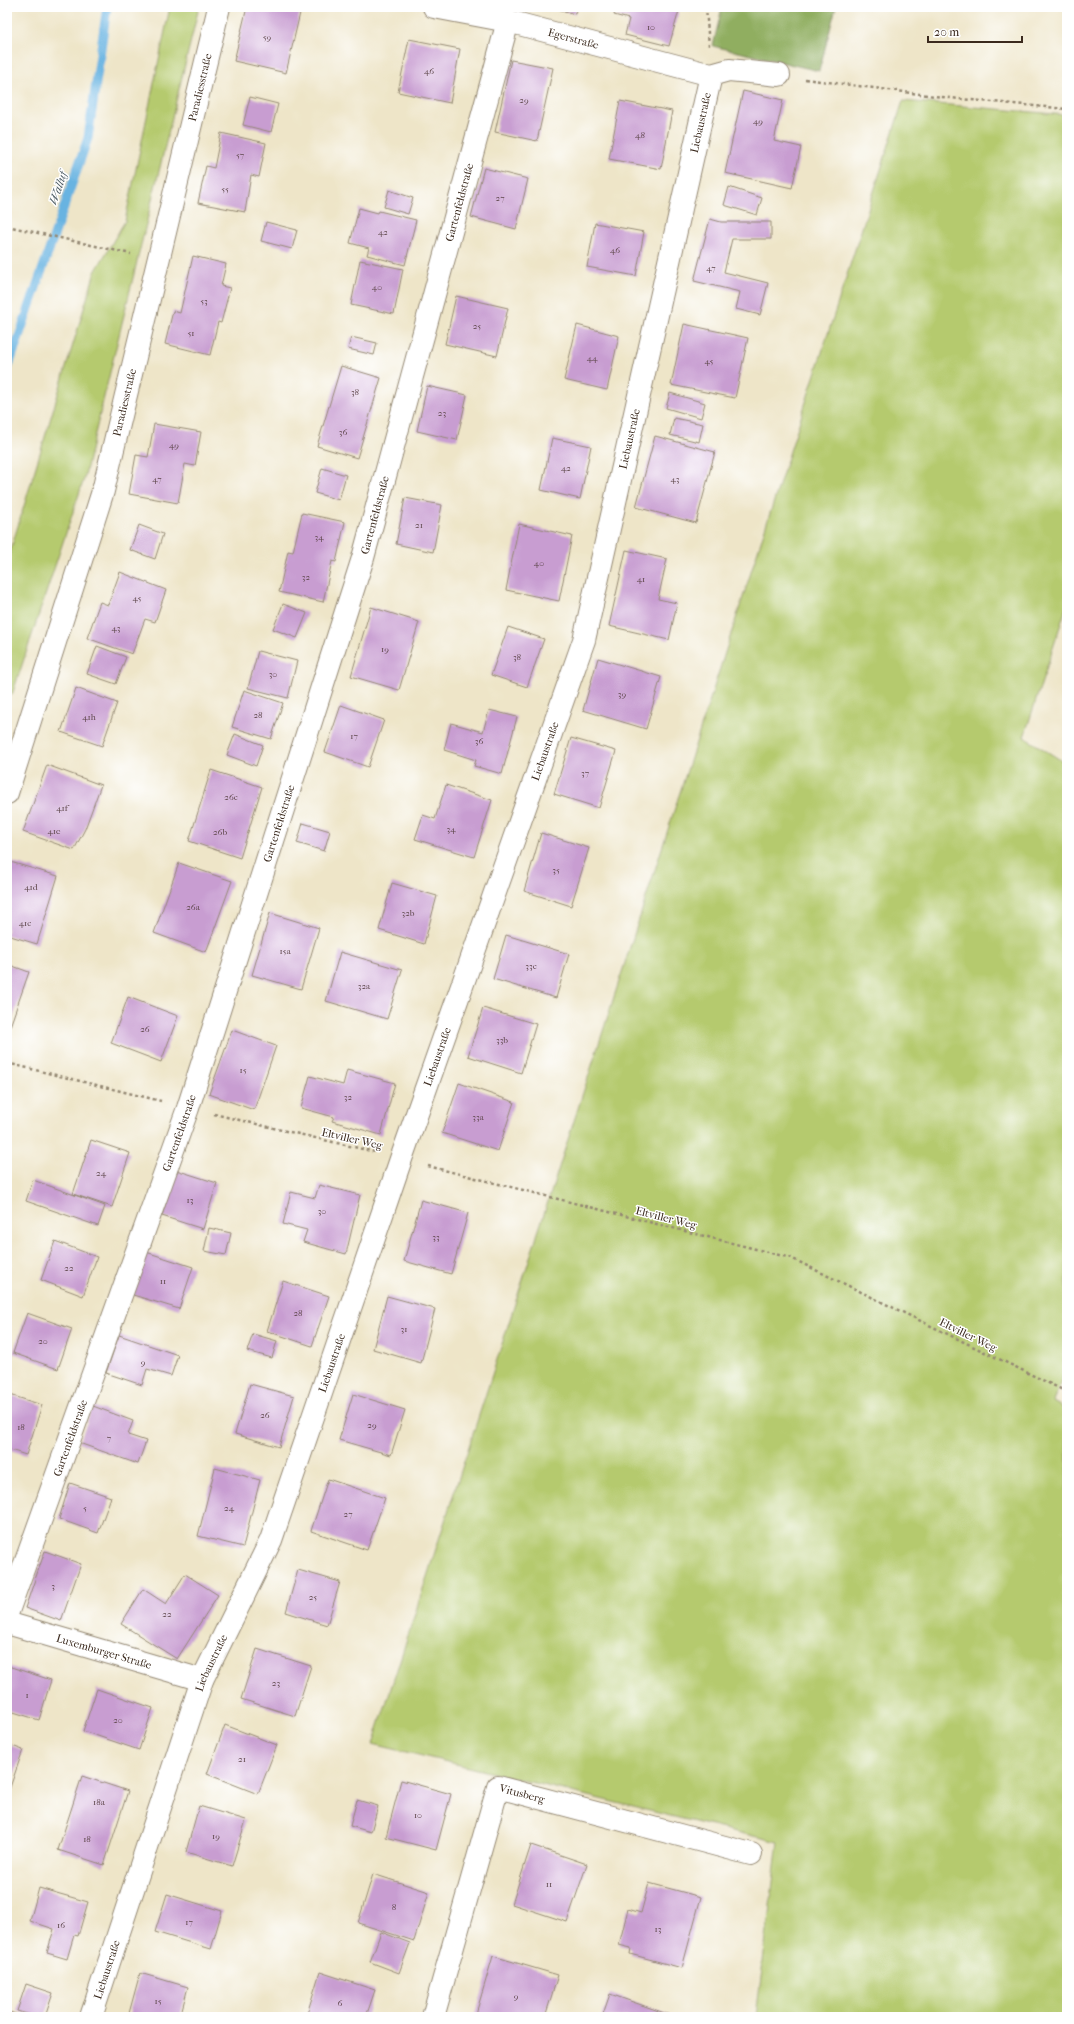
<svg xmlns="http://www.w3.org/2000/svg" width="1074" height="2024" font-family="'IM FELL French Canon',serif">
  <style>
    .green { fill: #b5ca6e; stroke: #787a46 }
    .forest { fill: #90ae61; stroke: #666c40 }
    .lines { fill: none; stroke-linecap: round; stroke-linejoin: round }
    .stream { stroke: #68b3e1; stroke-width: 9 }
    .building { fill: #c89dd1 }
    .minor-casing { stroke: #948873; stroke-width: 24 }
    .path { stroke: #948873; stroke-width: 2.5; stroke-dasharray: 3 3; stroke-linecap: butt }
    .minor { stroke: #fff; stroke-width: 22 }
    .labels { text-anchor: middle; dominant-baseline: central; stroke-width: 3; stroke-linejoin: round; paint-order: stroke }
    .number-label { font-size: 9px; fill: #5e474b }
    .street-label { font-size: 11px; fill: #3b2a1e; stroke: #fff }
    .water-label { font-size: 12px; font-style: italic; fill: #4b5a62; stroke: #fff }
  </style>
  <rect width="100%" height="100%" fill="#fff"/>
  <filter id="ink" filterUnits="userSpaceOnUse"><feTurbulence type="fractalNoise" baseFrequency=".025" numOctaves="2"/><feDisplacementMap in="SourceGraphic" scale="8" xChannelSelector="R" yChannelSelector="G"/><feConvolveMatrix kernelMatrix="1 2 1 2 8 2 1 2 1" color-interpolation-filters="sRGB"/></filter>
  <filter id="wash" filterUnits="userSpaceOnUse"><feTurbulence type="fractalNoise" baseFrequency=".012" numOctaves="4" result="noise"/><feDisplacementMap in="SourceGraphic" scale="16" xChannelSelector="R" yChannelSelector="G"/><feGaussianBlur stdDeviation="0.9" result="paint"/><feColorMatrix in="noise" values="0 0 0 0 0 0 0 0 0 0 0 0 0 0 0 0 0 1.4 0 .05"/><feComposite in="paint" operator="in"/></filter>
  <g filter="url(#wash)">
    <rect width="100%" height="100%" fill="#eee5c8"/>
    <g class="green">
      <polygon points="170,7 199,7 84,479 12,695 7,693 7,562 95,272 125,221"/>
      <polygon points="903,101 1067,115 1067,605 1024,737 1067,764 1067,1365 1053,1402 1067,1410 1067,2017 756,2017 778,1842 373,1744"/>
    </g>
    <polygon class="forest" points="722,7 836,7 819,71 713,46"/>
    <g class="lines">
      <polyline class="stream" points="7,371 88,138 107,7"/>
    </g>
    <g id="blocks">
      <g class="building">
        <polygon points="247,7 274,7 300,13 286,73 234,61"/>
        <polygon points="550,7 577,7 575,14"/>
        <polygon points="616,7 680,7 669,46 625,35 629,19 614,15"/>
        <polygon points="409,39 460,49 450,103 398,92"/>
        <polygon points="511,60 553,68 537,141 495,132"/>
        <polygon points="743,91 783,100 774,141 801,147 792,188 725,173"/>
        <polygon points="250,97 278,104 271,132 243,125"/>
        <polygon points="620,101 672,111 661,169 609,159"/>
        <polygon points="221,133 266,143 259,177 251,175 245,212 198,203 206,166 214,168"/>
        <polygon points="484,168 528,179 516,229 471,217"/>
        <polygon points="729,187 762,198 757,215 724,205"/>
        <polygon points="389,190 413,198 408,214 384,207"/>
        <polygon points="359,208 378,213 379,211 416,220 405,265 367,255 369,248 350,243"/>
        <polygon points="710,219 721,222 771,222 771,239 732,239 724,272 768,283 760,315 736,309 740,292 694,281"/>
        <polygon points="266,222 297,230 292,249 261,241"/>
        <polygon points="595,223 644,232 636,276 587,267"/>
        <polygon points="193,256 226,264 221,286 230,288 221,323 218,322 210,355 165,344 173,311 180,313"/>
        <polygon points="360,260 403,269 394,314 351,305"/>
        <polygon points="456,296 508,308 497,356 445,344"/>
        <polygon points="684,324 748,338 735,398 671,385"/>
        <polygon points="577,325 619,336 607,390 564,380"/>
        <polygon points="351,337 377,343 374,355 348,349"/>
        <polygon points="341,366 381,378 357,458 317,446"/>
        <polygon points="427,386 467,395 457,440 417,431"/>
        <polygon points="670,393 705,403 701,418 666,408"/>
        <polygon points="674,418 703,424 699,442 670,435"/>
        <polygon points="154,424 201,432 195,466 185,464 178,503 129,494 136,455 148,457"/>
        <polygon points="655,436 715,452 696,523 636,507"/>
        <polygon points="552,438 591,446 580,499 541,490"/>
        <polygon points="322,468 346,475 339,500 315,493"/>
        <polygon points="405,498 442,505 433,552 396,544"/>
        <polygon points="302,513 345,522 336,562 332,561 323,602 279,592 288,551 293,552"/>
        <polygon points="519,524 572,536 559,601 506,590"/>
        <polygon points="139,525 163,534 155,559 130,550"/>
        <polygon points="626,550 667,559 658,599 677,603 669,640 609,626"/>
        <polygon points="120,572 166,590 155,622 145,619 132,654 87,638 100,602 108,605"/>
        <polygon points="283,604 307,613 297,638 273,629"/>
        <polygon points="371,607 419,622 399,690 351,676"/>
        <polygon points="508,627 544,639 527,687 491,675"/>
        <polygon points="97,646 126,657 116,684 87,674"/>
        <polygon points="258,651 297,661 288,698 248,688"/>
        <polygon points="598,658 661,677 646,729 583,710"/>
        <polygon points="76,688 117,703 102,746 61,732"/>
        <polygon points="244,690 283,703 271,739 232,727"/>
        <polygon points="341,705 384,720 368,767 325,752"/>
        <polygon points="489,710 517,717 502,774 474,766 476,760 444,750 451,723 483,732"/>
        <polygon points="235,734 263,745 256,766 227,755"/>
        <polygon points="571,738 616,751 599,808 554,794"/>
        <polygon points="47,765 101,785 85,829 74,850 23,832"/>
        <polygon points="211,770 262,787 240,858 189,841"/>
        <polygon points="446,785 492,800 474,857 415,839 423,815 435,819"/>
        <polygon points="303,823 330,831 324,851 297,843"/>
        <polygon points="541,833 589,848 571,906 524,891"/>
        <polygon points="7,861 58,876 37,944 7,935"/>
        <polygon points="179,863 232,881 206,952 154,933"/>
        <polygon points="392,883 437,896 424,944 379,930"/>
        <polygon points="270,913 319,928 301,989 252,975"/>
        <polygon points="506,935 569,954 556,998 493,979"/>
        <polygon points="340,952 402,970 387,1019 326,1001"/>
        <polygon points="7,964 29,972 7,1035"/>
        <polygon points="128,997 178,1016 161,1062 111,1043"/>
        <polygon points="483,1008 536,1024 521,1073 468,1056"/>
        <polygon points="232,1030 276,1046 254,1110 209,1094"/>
        <polygon points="347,1070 395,1083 381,1135 332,1121 334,1117 301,1108 310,1076 343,1085"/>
        <polygon points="459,1083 514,1102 498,1151 442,1133"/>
        <polygon points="91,1140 130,1153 112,1207 73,1194"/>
        <polygon points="176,1170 217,1183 203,1229 162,1216"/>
        <polygon points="33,1180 105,1206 98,1226 26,1201"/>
        <polygon points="319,1185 360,1195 346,1254 303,1242 307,1230 283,1224 291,1192 315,1198"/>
        <polygon points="421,1200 468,1213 451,1274 404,1261"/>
        <polygon points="209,1228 231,1233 226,1255 204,1251"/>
        <polygon points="55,1241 97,1257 83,1296 41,1280"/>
        <polygon points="146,1252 193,1267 179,1309 133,1295"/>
        <polygon points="283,1281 329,1296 312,1346 267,1331"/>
        <polygon points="387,1296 435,1309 421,1363 373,1349"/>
        <polygon points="27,1313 72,1329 58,1369 13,1353"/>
        <polygon points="253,1334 277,1341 272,1358 247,1351"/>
        <polygon points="119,1335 178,1355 171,1376 147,1369 142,1385 106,1373"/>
        <polygon points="250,1384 294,1396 279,1447 235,1434"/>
        <polygon points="7,1394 42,1405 26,1455 7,1449"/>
        <polygon points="353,1394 405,1410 391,1455 339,1440"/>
        <polygon points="93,1406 133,1421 128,1435 146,1441 138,1464 79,1443"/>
        <polygon points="215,1468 260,1480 243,1547 198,1536"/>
        <polygon points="328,1479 385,1498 367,1550 311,1531"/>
        <polygon points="70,1483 111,1497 98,1533 59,1519"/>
        <polygon points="45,1551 81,1564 61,1621 25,1608"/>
        <polygon points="298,1570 340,1582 327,1625 286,1612"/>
        <polygon points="185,1574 218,1595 177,1659 121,1624 143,1589 166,1604"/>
        <polygon points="257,1649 311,1666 295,1716 241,1699"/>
        <polygon points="8,1666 51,1680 39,1720 7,1710"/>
        <polygon points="97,1689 153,1708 139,1750 83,1731"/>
        <polygon points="225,1725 277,1745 258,1794 207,1774"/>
        <polygon points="7,1744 23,1750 7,1796"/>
        <polygon points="82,1776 128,1791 104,1865 58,1850"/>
        <polygon points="401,1780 451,1794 436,1850 386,1837"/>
        <polygon points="357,1800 378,1806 371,1832 350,1826"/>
        <polygon points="199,1806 246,1820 232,1866 186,1852"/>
        <polygon points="531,1845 587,1864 567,1922 512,1904"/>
        <polygon points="373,1874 429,1892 414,1941 358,1923"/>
        <polygon points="649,1883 701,1897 682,1968 630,1954 631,1948 619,1945 628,1909 641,1913"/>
        <polygon points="39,1888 88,1902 78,1936 74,1935 67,1959 47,1953 54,1929 30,1921"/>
        <polygon points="167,1894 222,1911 211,1949 155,1932"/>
        <polygon points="381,1932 410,1943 399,1973 370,1962"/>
        <polygon points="493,1956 558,1975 545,2017 475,2017"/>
        <polygon points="320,1972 375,1990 366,2017 306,2017"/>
        <polygon points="140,1973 188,1987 180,2017 128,2017"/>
        <polygon points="26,1984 53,1993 45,2017 37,2017 17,2011"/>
        <polygon points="610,1994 676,2017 602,2017"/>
        <polygon points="7,2011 24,2017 7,2017"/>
      </g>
    </g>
  </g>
  <g filter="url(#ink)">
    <use href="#blocks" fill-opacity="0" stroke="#948873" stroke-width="1"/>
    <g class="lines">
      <g class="minor-casing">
        <g id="minor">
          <path id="s1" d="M 434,7 L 508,21 L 711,75 L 729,70 L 779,75"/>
          <path id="s2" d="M 7,793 L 103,491 L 219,7"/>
          <path id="s3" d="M 7,1614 L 188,1108 L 363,558 L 508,21"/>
          <path id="s4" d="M 7,1623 L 202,1680"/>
          <path id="s5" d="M 91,2017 L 202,1680 L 271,1540 L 401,1159 L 584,640 L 711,75"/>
          <path id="s6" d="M 433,2017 L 498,1787 L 751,1854"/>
        </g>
      </g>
      <g class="path">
        <polyline points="706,7 709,46"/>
        <polyline points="805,79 950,98 1067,109"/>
        <polyline points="7,226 131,254"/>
        <polyline points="7,1063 161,1101"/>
        <polyline points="214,1114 375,1152"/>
        <polyline points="428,1166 791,1258 1067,1392"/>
      </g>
      <use href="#minor" class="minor"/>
    </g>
  </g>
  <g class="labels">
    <g class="number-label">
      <text x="651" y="27">10</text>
      <text x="267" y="37">59</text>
      <text x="429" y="71">46</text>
      <text x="524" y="100">29</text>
      <text x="758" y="121">49</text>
      <text x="640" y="135">48</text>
      <text x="240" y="155">57</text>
      <text x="225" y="189">55</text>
      <text x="500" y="198">27</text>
      <text x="383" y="232">42</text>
      <text x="615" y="250">46</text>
      <text x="711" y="268">47</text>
      <text x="377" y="287">40</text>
      <text x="204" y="301">53</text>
      <text x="477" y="326">25</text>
      <text x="191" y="333">51</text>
      <text x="592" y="358">44</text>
      <text x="709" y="361">45</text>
      <text x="355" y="392">38</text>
      <text x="442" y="413">23</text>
      <text x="343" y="432">36</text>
      <text x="174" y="445">49</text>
      <text x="566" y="468">42</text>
      <text x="157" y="479">47</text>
      <text x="675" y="479">43</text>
      <text x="419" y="525">21</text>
      <text x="319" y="537">34</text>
      <text x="539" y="563">40</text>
      <text x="306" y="577">32</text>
      <text x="641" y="579">41</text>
      <text x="137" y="598">45</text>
      <text x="116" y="628">43</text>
      <text x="385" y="649">19</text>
      <text x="517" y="657">38</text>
      <text x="273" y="674">30</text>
      <text x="622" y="694">39</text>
      <text x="258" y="715">28</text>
      <text x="89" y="717">41h</text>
      <text x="354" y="736">17</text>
      <text x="479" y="741">36</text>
      <text x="585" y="773">37</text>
      <text x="231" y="797">26c</text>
      <text x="62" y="808">41f</text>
      <text x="451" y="829">34</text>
      <text x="54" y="831">41e</text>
      <text x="220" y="832">26b</text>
      <text x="556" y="870">35</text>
      <text x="31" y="887">41d</text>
      <text x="193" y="907">26a</text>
      <text x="408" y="913">32b</text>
      <text x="25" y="923">41c</text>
      <text x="285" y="951">15a</text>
      <text x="531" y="966">33c</text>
      <text x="364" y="986">32a</text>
      <text x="145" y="1029">26</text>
      <text x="502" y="1040">33b</text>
      <text x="243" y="1070">15</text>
      <text x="348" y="1097">32</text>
      <text x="478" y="1117">33a</text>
      <text x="101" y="1173">24</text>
      <text x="190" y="1200">13</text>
      <text x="322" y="1211">30</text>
      <text x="436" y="1237">33</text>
      <text x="69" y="1268">22</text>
      <text x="163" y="1281">11</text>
      <text x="298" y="1313">28</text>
      <text x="404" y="1329">31</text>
      <text x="43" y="1341">20</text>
      <text x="143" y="1362">9</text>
      <text x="265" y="1415">26</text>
      <text x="372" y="1425">29</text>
      <text x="21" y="1427">18</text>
      <text x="109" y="1438">7</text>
      <text x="85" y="1508">5</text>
      <text x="229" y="1508">24</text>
      <text x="348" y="1514">27</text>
      <text x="53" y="1586">3</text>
      <text x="313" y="1597">25</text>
      <text x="167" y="1614">22</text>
      <text x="276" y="1683">23</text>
      <text x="27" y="1695">1</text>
      <text x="118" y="1720">20</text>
      <text x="242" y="1759">21</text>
      <text x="99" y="1802">18a</text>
      <text x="418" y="1815">10</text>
      <text x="216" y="1836">19</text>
      <text x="87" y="1839">18</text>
      <text x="549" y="1884">11</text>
      <text x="394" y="1907">8</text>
      <text x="189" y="1922">17</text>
      <text x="61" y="1925">16</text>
      <text x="658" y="1929">13</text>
      <text x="516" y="1996">9</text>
      <text x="158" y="2001">15</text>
      <text x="340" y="2003">6</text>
    </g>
    <g class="street-label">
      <text stroke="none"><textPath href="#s1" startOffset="143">Egerstraße</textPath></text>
      <text stroke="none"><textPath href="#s2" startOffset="732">Paradiesstraße</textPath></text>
      <text stroke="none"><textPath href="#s5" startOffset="1994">Liebaustraße</textPath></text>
      <text stroke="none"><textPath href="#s3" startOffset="1483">Gartenfeldstraße</textPath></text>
      <text stroke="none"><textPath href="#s2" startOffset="408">Paradiesstraße</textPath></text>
      <text stroke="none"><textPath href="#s5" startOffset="1670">Liebaustraße</textPath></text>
      <text stroke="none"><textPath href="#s3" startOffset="1159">Gartenfeldstraße</textPath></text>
      <text stroke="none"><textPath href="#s5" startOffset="1346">Liebaustraße</textPath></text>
      <text stroke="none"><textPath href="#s3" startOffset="836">Gartenfeldstraße</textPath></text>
      <text stroke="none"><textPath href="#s5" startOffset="1022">Liebaustraße</textPath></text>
      <text stroke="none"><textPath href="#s3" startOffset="511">Gartenfeldstraße</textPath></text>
      <text transform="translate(352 1139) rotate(13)">Eltviller Weg</text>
      <text transform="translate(666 1218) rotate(14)">Eltviller Weg</text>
      <text transform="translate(968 1335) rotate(26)">Eltviller Weg</text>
      <text stroke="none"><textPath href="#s5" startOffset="698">Liebaustraße</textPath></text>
      <text stroke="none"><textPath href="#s3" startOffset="187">Gartenfeldstraße</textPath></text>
      <text stroke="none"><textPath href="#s4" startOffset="101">Luxemburger Straße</textPath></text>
      <text stroke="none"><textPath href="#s5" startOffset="374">Liebaustraße</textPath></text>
      <text stroke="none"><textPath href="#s6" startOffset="264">Vitusberg</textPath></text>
      <text stroke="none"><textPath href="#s5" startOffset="50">Liebaustraße</textPath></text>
    </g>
    <g class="water-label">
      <text transform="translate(58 188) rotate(-71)">Walluf</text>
    </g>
  </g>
  <rect width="1074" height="2024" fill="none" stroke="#fff" stroke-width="24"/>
  <path d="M928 36v6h94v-6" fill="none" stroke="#3b2a1e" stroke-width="2"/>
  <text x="934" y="36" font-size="12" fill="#3b2a1e" stroke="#ffffff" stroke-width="3" paint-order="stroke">20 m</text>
</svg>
